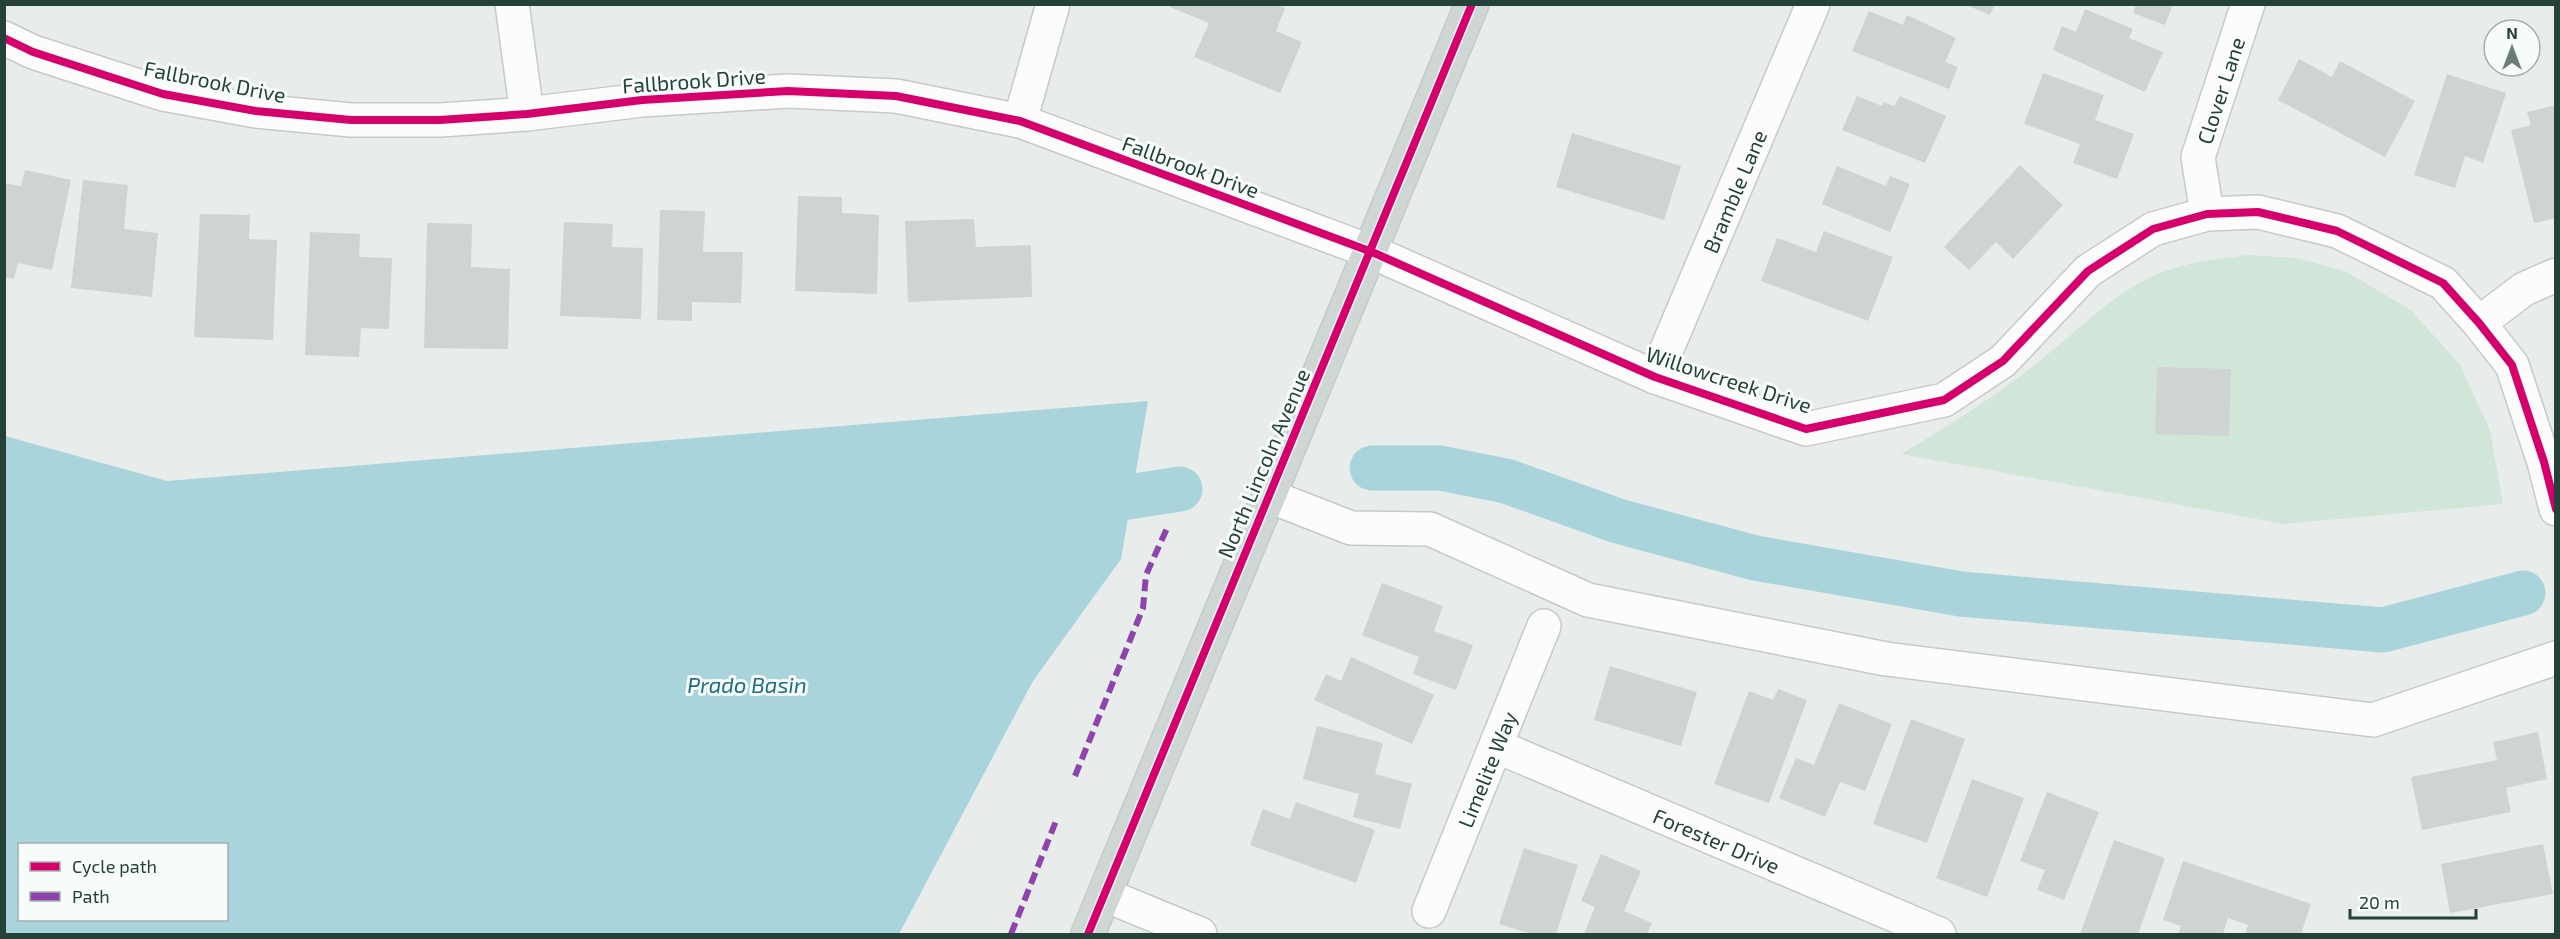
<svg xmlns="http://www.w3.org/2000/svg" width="2560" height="939" font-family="'Exo 2',sans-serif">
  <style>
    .green { fill: #d1e6d8 }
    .water { fill: #a9d4db; fill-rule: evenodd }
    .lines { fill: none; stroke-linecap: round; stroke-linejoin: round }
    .canal { stroke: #a9d4db; stroke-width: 45 }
    .building { fill: #cfd4d2 }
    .minor-casing { stroke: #c5cac8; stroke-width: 36 }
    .major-casing { stroke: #c3ccc9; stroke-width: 36 }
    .minor { stroke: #fcfcfc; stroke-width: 33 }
    .major { stroke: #cfd7d5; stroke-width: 33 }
    .quiet { stroke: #8e44ad; stroke-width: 6; stroke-dasharray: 12 6; stroke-linecap: butt }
    .cycleway-casing { stroke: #f7fbf9; stroke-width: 11 }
    .cycleway { stroke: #d6006c; stroke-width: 8 }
    .labels { text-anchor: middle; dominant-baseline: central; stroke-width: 6; stroke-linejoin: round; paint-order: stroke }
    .street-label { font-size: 21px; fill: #24423a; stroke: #f7fbf9 }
    .water-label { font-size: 22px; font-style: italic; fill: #1c6f80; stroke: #f7fbf9 }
  </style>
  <rect width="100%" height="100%" fill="#e8edeb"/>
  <path class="green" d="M 2247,255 L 2296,258 L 2345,271 L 2411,310 L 2460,365 L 2490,430 L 2503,504 L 2284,524 L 1901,454 C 1952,424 2002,392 2048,354 C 2084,325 2115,292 2158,274 C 2185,262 2218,259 2247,255 Z"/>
  <path class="water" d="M 1148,401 L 1121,559 L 1033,681 L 899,934 L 5,934 L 5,436 L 167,481 ZM 20,844 L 226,844 L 226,920 L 20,920 Z"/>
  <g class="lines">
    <g class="canal">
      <polyline points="1372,468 1440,468 1506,481 1618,521 1755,558 1961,594 2383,630 2523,593"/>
      <polyline points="1070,506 1180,489"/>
    </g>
  </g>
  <g class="building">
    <polygon points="1171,4 1276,4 1285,8 1276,31 1302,42 1280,93 1194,57 1209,23 1170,7"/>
    <polygon points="1964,4 1995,4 1990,15"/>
    <polygon points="2136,4 2173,4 2165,25 2133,13"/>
    <polygon points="2085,9 2133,29 2129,38 2163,52 2145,92 2053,50 2062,26 2076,32"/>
    <polygon points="1869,11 1903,25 1907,15 1956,38 1945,62 1958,67 1949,89 1852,51"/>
    <polygon points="2299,59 2332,77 2340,61 2415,101 2385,157 2278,100"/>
    <polygon points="2043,73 2104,95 2095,120 2134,134 2117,179 2073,163 2080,144 2024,124"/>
    <polygon points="2447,74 2506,93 2483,163 2465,156 2455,188 2414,175"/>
    <polygon points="1857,96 1882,106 1883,102 1894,106 1900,96 1946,116 1925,163 1842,130"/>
    <polygon points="2556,105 2556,218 2534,223 2511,130 2531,125 2527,112"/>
    <polygon points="1572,133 1681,166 1664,220 1556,187"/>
    <polygon points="2020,165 2063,205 2013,259 1996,242 1969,270 1944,247"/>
    <polygon points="1837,166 1886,186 1890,176 1910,184 1890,232 1822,204"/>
    <polygon points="25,170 71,180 52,270 18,263 14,279 4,277 4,183 21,186"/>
    <polygon points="83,180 128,185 124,229 158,233 152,297 71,288"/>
    <polygon points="798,196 842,197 842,213 879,215 877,294 795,291"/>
    <polygon points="660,210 705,211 703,252 743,252 741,303 692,302 692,321 657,320"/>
    <polygon points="200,214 250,215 249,239 277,240 273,340 194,337"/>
    <polygon points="974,219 976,247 1031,245 1032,297 908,302 905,221"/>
    <polygon points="564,222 613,224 612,247 643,248 641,319 560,316"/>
    <polygon points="427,223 472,224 471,267 510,269 508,349 424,348"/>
    <polygon points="1824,231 1893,257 1868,321 1761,281 1777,238 1816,252"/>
    <polygon points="310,232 360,234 359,257 392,258 389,329 361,328 359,357 305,355"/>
    <polygon points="2157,367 2231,369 2229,436 2155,434"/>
    <polygon points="1382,583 1443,606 1434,631 1473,645 1456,690 1413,674 1419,657 1362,635"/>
    <polygon points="1351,657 1434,695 1412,744 1314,700 1326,674 1341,681"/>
    <polygon points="1610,666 1697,692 1681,746 1594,720"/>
    <polygon points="1778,689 1807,700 1769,803 1714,784 1749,691 1773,700"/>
    <polygon points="1839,703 1892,724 1865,791 1840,782 1825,817 1779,798 1796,758 1814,765"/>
    <polygon points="1911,719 1965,739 1927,843 1873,824"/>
    <polygon points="1317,726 1383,743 1375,774 1412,784 1400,829 1353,817 1359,794 1303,779"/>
    <polygon points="2538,732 2547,779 2506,788 2511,812 2422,830 2411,777 2497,760 2493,742"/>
    <polygon points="1972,779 2024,798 1987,897 1936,878"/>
    <polygon points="2047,792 2099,812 2064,900 2037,890 2045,870 2020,861"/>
    <polygon points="1296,802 1375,830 1356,883 1250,845 1263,809 1290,819"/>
    <polygon points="2114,840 2165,858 2138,934 2080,934"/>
    <polygon points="2543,844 2553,894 2450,913 2441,864"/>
    <polygon points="1524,848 1578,865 1556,934 1532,934 1499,924"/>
    <polygon points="1601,854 1641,871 1624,911 1652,923 1647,934 1584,934 1595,907 1581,901"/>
    <polygon points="2183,861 2311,904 2301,934 2245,934 2248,925 2228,918 2223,934 2178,934 2181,926 2163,920"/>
  </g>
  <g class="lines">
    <g class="minor-casing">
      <g id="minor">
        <polyline points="512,4 527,114"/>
        <polyline points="4,38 33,52 163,94 256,111 351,120 440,120 527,114 642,100 788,91 896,96 1020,121 1372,252 1655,377 1806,429 1944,400 2003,361 2088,271 2153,229 2207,214 2258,212 2337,231 2443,283 2479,323 2512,365 2544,462 2556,509"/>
        <polyline points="1020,121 1053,4"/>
        <path id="s1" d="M 2207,214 L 2198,157 L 2248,4"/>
        <polyline points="2479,323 2524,289 2556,275"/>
        <path id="s2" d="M 1655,377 L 1813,4"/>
        <polyline points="1269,496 1351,528 1430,529 1588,600 1886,659 2373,720 2556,658"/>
        <path id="s3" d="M 1496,746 L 1939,934"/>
        <polyline points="1105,895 1200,934"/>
        <path id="s4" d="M 1429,911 L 1544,626"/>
      </g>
    </g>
    <g class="major-casing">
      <polyline id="major" points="1088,934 1472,4"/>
    </g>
    <use href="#minor" class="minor"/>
    <use href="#major" class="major"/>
    <g class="quiet">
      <polyline points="1075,776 1143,608 1146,575 1168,526"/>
      <polyline points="1011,934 1056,821"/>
    </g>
    <g class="cycleway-casing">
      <g id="cycleway">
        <polyline points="4,38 33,52 163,94 256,111 351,120 440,120 527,114 642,100 788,91 896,96 1020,121 1372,252 1655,377 1806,429 1944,400 2003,361 2088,271 2153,229 2207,214 2258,212 2337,231 2443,283 2479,323 2512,365 2544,462 2556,509"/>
        <polyline points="1088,934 1472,4"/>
      </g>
    </g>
    <use href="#cycleway" class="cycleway"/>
  </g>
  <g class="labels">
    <g class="street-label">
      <text transform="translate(694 80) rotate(-4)">Fallbrook Drive</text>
      <text transform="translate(215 81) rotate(11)">Fallbrook Drive</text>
      <text stroke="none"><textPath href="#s1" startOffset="128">Clover Lane</textPath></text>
      <text transform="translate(1191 166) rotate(20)">Fallbrook Drive</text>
      <text stroke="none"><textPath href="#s2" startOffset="202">Bramble Lane</textPath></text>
      <text transform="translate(1729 379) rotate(18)">Willowcreek Drive</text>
      <text transform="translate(1263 463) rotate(-67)">North Lincoln Avenue</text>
      <text stroke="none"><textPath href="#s4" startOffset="153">Limelite Way</textPath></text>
      <text stroke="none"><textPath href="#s3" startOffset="240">Forester Drive</textPath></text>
    </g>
    <g class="water-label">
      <text x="747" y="684">Prado Basin</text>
    </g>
  </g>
  <rect width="2560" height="939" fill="none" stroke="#24423a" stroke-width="12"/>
  <rect x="18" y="843" width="210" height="78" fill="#f7fbf9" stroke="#a3b1ad" stroke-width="1.5"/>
  <rect x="30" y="862" width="30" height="9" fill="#d6006c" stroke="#a3b1ad" stroke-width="1.5"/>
  <text x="72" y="873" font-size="18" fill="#24423a">Cycle path</text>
  <rect x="30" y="892" width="30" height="9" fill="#8e44ad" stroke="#a3b1ad" stroke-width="1.5"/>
  <text x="72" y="903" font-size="18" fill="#24423a">Path</text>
  <g transform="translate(2512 48)"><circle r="28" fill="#f7fbf9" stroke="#a3b1ad" stroke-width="1.5"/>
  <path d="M0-4.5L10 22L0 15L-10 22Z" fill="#697e78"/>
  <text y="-9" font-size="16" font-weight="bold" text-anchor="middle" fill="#24423a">N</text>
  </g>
  <path d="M2350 909v9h126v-9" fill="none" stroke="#24423a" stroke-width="3"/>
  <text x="2359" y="909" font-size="18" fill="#24423a" stroke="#f7fbf9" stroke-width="4.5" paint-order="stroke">20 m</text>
</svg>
